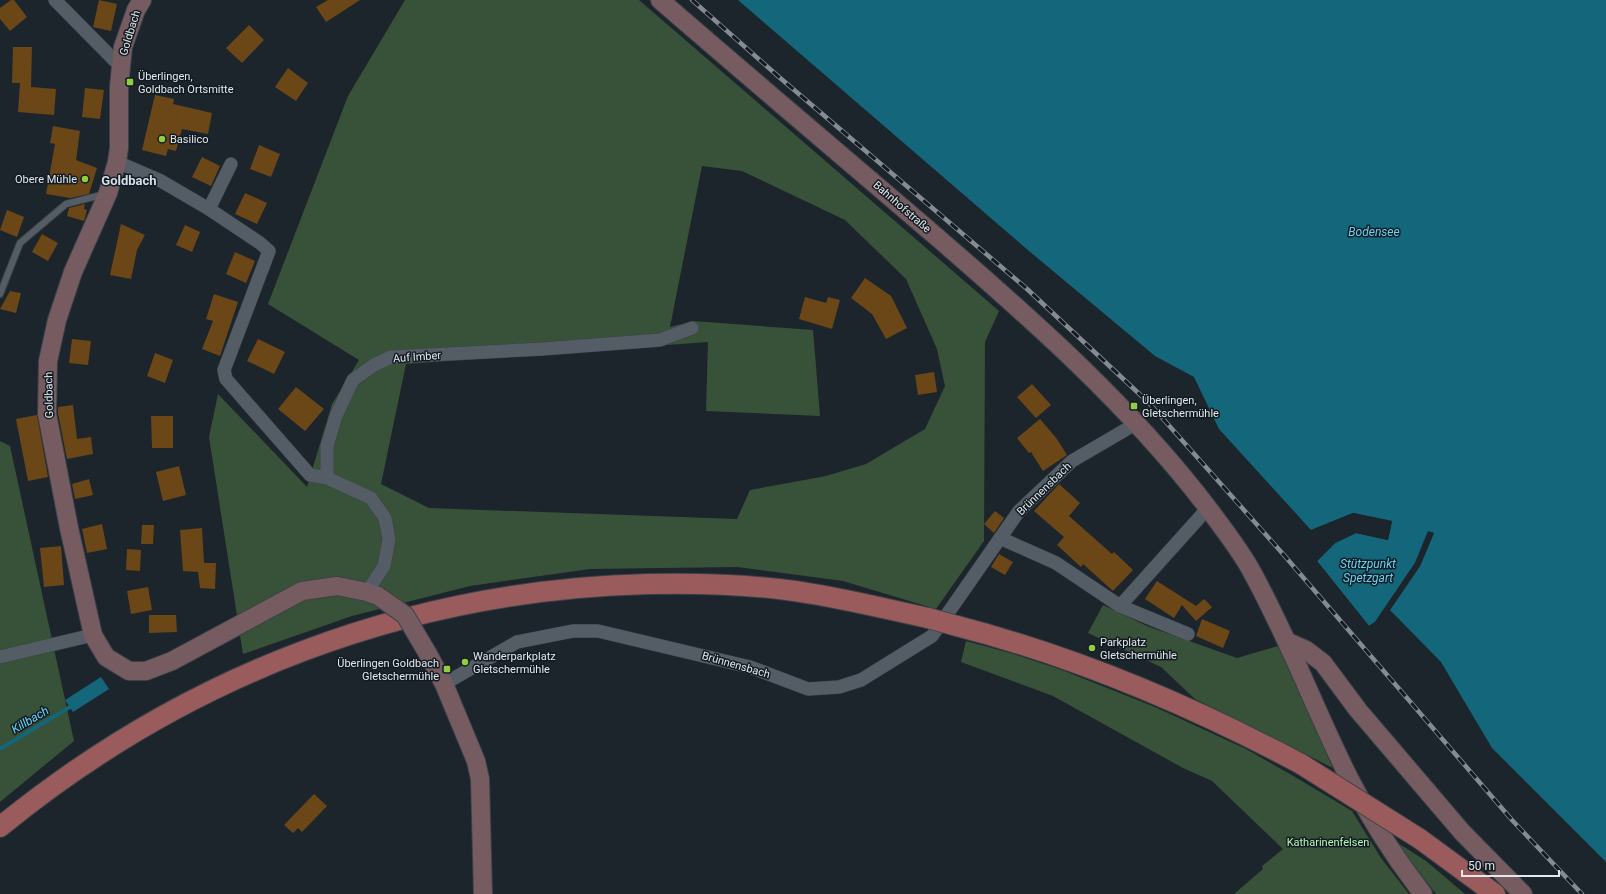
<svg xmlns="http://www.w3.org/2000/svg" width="1606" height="894" font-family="Roboto,sans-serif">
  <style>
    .green { fill: #385139; fill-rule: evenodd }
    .water { fill: #14667a }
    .pier { fill: #1c252c }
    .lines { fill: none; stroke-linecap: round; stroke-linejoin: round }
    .stream { stroke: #14667a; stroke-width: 4 }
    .building { fill: #6b4617 }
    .lane-casing { stroke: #3c4248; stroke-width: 8 }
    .street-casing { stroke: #3c4248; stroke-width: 14 }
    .secondary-casing { stroke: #3c4248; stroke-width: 20 }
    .primary-casing { stroke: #3c4248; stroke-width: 22 }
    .lane { stroke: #545d65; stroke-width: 6 }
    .street { stroke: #545d65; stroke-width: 13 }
    .secondary { stroke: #765c60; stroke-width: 18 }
    .primary { stroke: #995b5b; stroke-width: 20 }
    .rail-casing { stroke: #848b91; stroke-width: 4.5 }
    .rail { stroke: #131b22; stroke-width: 3; stroke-dasharray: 9; stroke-linecap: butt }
    .secondary-bridge-casing { stroke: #3c4248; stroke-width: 20; stroke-linecap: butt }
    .primary-bridge-casing { stroke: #3c4248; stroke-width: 22; stroke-linecap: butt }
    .secondary-bridge { stroke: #765c60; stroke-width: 18 }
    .primary-bridge { stroke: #995b5b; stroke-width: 20 }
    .poi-dot { fill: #8fcd41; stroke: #131b22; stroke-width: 1.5 }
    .labels { text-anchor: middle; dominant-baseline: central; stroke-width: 3; stroke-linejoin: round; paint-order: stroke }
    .street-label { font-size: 11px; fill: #e2e8ed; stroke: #131b22 }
    .poi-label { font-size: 11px; fill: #e2e8ed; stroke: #131b22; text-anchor: start }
    .park-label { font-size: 11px; fill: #b5f7b6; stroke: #131b22 }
    .water-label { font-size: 12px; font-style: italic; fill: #66d4f4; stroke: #131b22 }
    .quarter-label { font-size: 13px; font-weight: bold; fill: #d4dfe9; stroke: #131b22 }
  </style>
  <rect width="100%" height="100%" fill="#1c252c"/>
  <g class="green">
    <path d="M 405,0 L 639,0 L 999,311 L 985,342 L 984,541 L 936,609 L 843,581 L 737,567 L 590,569 L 470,586 L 352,616 L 243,654 L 209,437 L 218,394 L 307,487 L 332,404 L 359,360 L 268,304 L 348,96 ZM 702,166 L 742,171 L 845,220 L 906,279 L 937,349 L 945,386 L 925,429 L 866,464 L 826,476 L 750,490 L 737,519 L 429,508 L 381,484 L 406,364 L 708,342 L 706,411 L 820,416 L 813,330 L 693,321 L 670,327 Z"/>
    <polygon points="0,441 10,446 74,741 0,802"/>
    <polygon points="1103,605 1147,626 1237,658 1278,646 1333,768 1195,699 1161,667 1088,633"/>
    <polygon points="966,641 1014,654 1062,670 1155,707 1246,749 1290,774 1352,811 1381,858 1409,894 1234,894 1263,869 1262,866 1283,849 1212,781 1183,768 1053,696 961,662"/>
    <polygon points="1395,841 1426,861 1465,894 1436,894"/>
  </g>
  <g class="water">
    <polygon points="738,0 1606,0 1606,862 1492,748 1441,662 1390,610 1420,566 1434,533 1428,532 1415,563 1375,622 1369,626 1317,561 1335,543 1356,533 1388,540 1392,521 1353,513 1311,530 1219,429 1194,377 1155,356 1029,251"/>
    <polygon points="101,677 109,689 73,712 65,700"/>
  </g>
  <polygon class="pier" points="1353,513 1392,521 1388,540 1356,533 1335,543 1317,561 1369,626 1375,622 1415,563 1428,531 1434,533 1420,566 1390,610 1389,611 1389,609 1418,565 1431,535 1429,534 1417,564 1377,623 1369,628 1315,560 1334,541 1355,531 1386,538 1390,522 1353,515 1312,532 1309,531"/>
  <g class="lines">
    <polyline class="stream" points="0,749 70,707"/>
  </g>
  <g class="building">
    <polygon points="11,0 14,0 27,17 10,31 0,19 0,8"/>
    <polygon points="99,0 117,4 111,31 93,27"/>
    <polygon points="328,0 360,0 326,22 316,7"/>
    <polygon points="249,25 264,40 242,63 226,48"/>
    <polygon points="13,47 32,47 31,87 56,89 54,115 18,112 20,83 12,83"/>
    <polygon points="288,68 308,83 296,101 275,87"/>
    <polygon points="85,88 104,90 100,119 82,117"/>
    <polygon points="155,95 174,99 173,104 212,113 208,134 182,129 176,151 168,149 166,156 142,150"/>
    <polygon points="53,126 80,131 76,160 97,168 89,194 70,198 46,194 55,144 50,143"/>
    <polygon points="259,145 280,154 271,177 250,169"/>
    <polygon points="202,157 220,166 211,186 192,177"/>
    <polygon points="245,193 267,203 257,224 235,214"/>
    <polygon points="85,204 84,209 87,210 84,221 67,216 69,208"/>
    <polygon points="7,210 24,217 17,237 0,230"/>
    <polygon points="121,224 145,235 137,250 131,279 110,275"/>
    <polygon points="185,225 200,232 192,252 176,245"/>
    <polygon points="42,234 58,243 48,261 32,252"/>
    <polygon points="235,252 255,261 246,283 226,274"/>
    <polygon points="865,278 891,296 907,328 886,339 872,314 851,298"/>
    <polygon points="10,291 21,293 16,313 0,309"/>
    <polygon points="214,294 238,302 220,356 202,349 213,321 206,319"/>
    <polygon points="805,297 826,303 828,297 840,300 832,329 799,319"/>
    <polygon points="72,339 91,341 88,365 69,363"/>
    <polygon points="258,339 285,352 274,374 247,361"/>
    <polygon points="155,353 173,360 165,383 147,376"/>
    <polygon points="934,372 937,392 918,395 915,375"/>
    <polygon points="1032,384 1051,405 1036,418 1017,397"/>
    <polygon points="296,387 324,409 305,431 278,409"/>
    <polygon points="73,405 77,439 91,437 93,454 67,459 58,413 58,407"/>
    <polygon points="37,415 48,477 28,481 16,419"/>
    <polygon points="151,416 173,416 173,448 152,448"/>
    <polygon points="1040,419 1057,439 1067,455 1043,471 1031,452 1029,453 1017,438"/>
    <polygon points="179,466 186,495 163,501 156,472"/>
    <polygon points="89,479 93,495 75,499 72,484"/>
    <polygon points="1059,484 1080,503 1069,516 1112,554 1114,552 1133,570 1113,591 1083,564 1081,567 1057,545 1064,537 1034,511"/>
    <polygon points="995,511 1004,518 994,533 984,524"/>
    <polygon points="102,524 107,549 87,553 82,529"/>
    <polygon points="142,525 154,525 153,544 141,544"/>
    <polygon points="202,528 204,563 216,563 215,589 200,588 198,572 183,571 180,530"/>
    <polygon points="61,546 64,585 44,587 40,548"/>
    <polygon points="127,549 141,550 140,571 126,570"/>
    <polygon points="999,554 1013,562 1005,575 991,567"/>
    <polygon points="1157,581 1196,606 1204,599 1212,607 1196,621 1182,605 1174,618 1145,599"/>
    <polygon points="148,587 152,610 131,614 127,591"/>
    <polygon points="149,615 176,615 177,632 149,633"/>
    <polygon points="1202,619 1230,631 1223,648 1196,636"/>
    <polygon points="314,794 327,806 302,832 298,828 293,833 284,825"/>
  </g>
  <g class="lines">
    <g class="lane-casing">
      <polyline id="lane" points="0,294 20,243 66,204 105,194"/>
    </g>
    <g class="street-casing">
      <g id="street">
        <polyline points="55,0 121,67"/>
        <polyline points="117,162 161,181 209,209 260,243 269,251 224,370 226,379 310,475 327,478 371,498 385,518 389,539 384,566 367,592"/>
        <polyline points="209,209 231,164"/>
        <polyline points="327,478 327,446 336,416 353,380 374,365 391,357 542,349 660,340 692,328"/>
        <polyline points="1000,538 1056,563 1120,606 1188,634"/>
        <polyline points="1120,606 1208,508"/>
        <polyline points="0,657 93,635"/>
        <polyline points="444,684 517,642 573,631 598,631 750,667 808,689 839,687 861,680 932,636 1019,511 1072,461 1137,423"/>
      </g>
    </g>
    <g class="secondary-casing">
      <g id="secondary">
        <polyline points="142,0 136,10 123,47 119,87 119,148 117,162 108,193 73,272 57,320 48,361 47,414 69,528 93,635 106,657 129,671 146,671 172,661 302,591 337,586 367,592 378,596"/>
        <path d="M 660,0 C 752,80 845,158 938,238 C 1035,322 1130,406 1208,508 C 1222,527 1241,551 1252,572 C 1289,639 1315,710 1349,778 C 1370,819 1395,858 1423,894"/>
        <polyline points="1288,642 1306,650 1323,663 1358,710 1462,832 1523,894"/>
        <polyline points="428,654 444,684 476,761 480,779 483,894"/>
      </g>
    </g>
    <g class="primary-casing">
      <g id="primary">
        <path d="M 957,626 C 1077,657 1192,706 1301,764"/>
        <path d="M 0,827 C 186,675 408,590 648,584 C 694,583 741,584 787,590 C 835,596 881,608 928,618"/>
        <polyline points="1420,839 1495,894"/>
      </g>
    </g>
    <use href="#lane" class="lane"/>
    <use href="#street" class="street"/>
    <use href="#secondary" class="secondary"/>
    <use href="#primary" class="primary"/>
    <g class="rail-casing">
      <polyline id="rail" points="692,0 779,77 1026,288 1149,403 1283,554 1512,820 1582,894"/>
    </g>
    <use href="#rail" class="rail"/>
    <g class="secondary-bridge-casing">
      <polyline id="secondary-bridge" points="378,596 405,615 428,654"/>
    </g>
    <g class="primary-bridge-casing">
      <g id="primary-bridge">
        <polyline points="928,618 957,626"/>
        <polyline points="1301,764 1420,839"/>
      </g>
    </g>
    <use href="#secondary-bridge" class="secondary-bridge"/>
    <use href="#primary-bridge" class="primary-bridge"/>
  </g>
  <g class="poi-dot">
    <rect x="126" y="78" width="8" height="8" rx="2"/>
    <circle cx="162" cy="139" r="4"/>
    <circle cx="85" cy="179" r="4"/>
    <rect x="1130" y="402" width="8" height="8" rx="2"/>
    <circle cx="1092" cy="648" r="4"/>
    <circle cx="465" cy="662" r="4"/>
    <rect x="443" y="665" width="8" height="8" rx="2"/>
  </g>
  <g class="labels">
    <g class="street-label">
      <text transform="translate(130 33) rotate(-73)">Goldbach</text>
      <text transform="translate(902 207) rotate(41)">Bahnhofstraße</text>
      <text transform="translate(417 357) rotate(-4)">Auf Imber</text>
      <text transform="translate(49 395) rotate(-91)">Goldbach</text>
      <text transform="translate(1044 489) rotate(-44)">Brünnensbach</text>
      <text transform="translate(736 665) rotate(16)">Brünnensbach</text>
    </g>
    <g class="poi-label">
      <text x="138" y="76">Überlingen,<tspan x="138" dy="13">Goldbach Ortsmitte</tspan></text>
      <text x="170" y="139">Basilico</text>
      <text x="77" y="179" text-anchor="end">Obere Mühle</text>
      <text x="1142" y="400">Überlingen,<tspan x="1142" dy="13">Gletschermühle</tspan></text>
      <text x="1100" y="642">Parkplatz<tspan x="1100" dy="13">Gletschermühle</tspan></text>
      <text x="473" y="656">Wanderparkplatz<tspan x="473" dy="13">Gletschermühle</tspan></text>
      <text x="439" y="663" text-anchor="end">Überlingen Goldbach<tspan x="439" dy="13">Gletschermühle</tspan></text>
    </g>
    <g class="park-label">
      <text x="1328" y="842">Katharinenfelsen</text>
    </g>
    <g class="water-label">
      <text x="1374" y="232">Bodensee</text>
      <text x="1368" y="564">Stützpunkt<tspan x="1368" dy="14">Spetzgart</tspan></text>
      <text transform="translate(30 720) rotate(-31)">Killbach</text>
    </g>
    <g class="quarter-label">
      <text x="129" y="180">Goldbach</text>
    </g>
  </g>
  <path d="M1462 870v6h97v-6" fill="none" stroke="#e2e8ed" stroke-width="2"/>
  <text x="1468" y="870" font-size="12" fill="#e2e8ed" stroke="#131b22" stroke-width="3" paint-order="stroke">50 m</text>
</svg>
